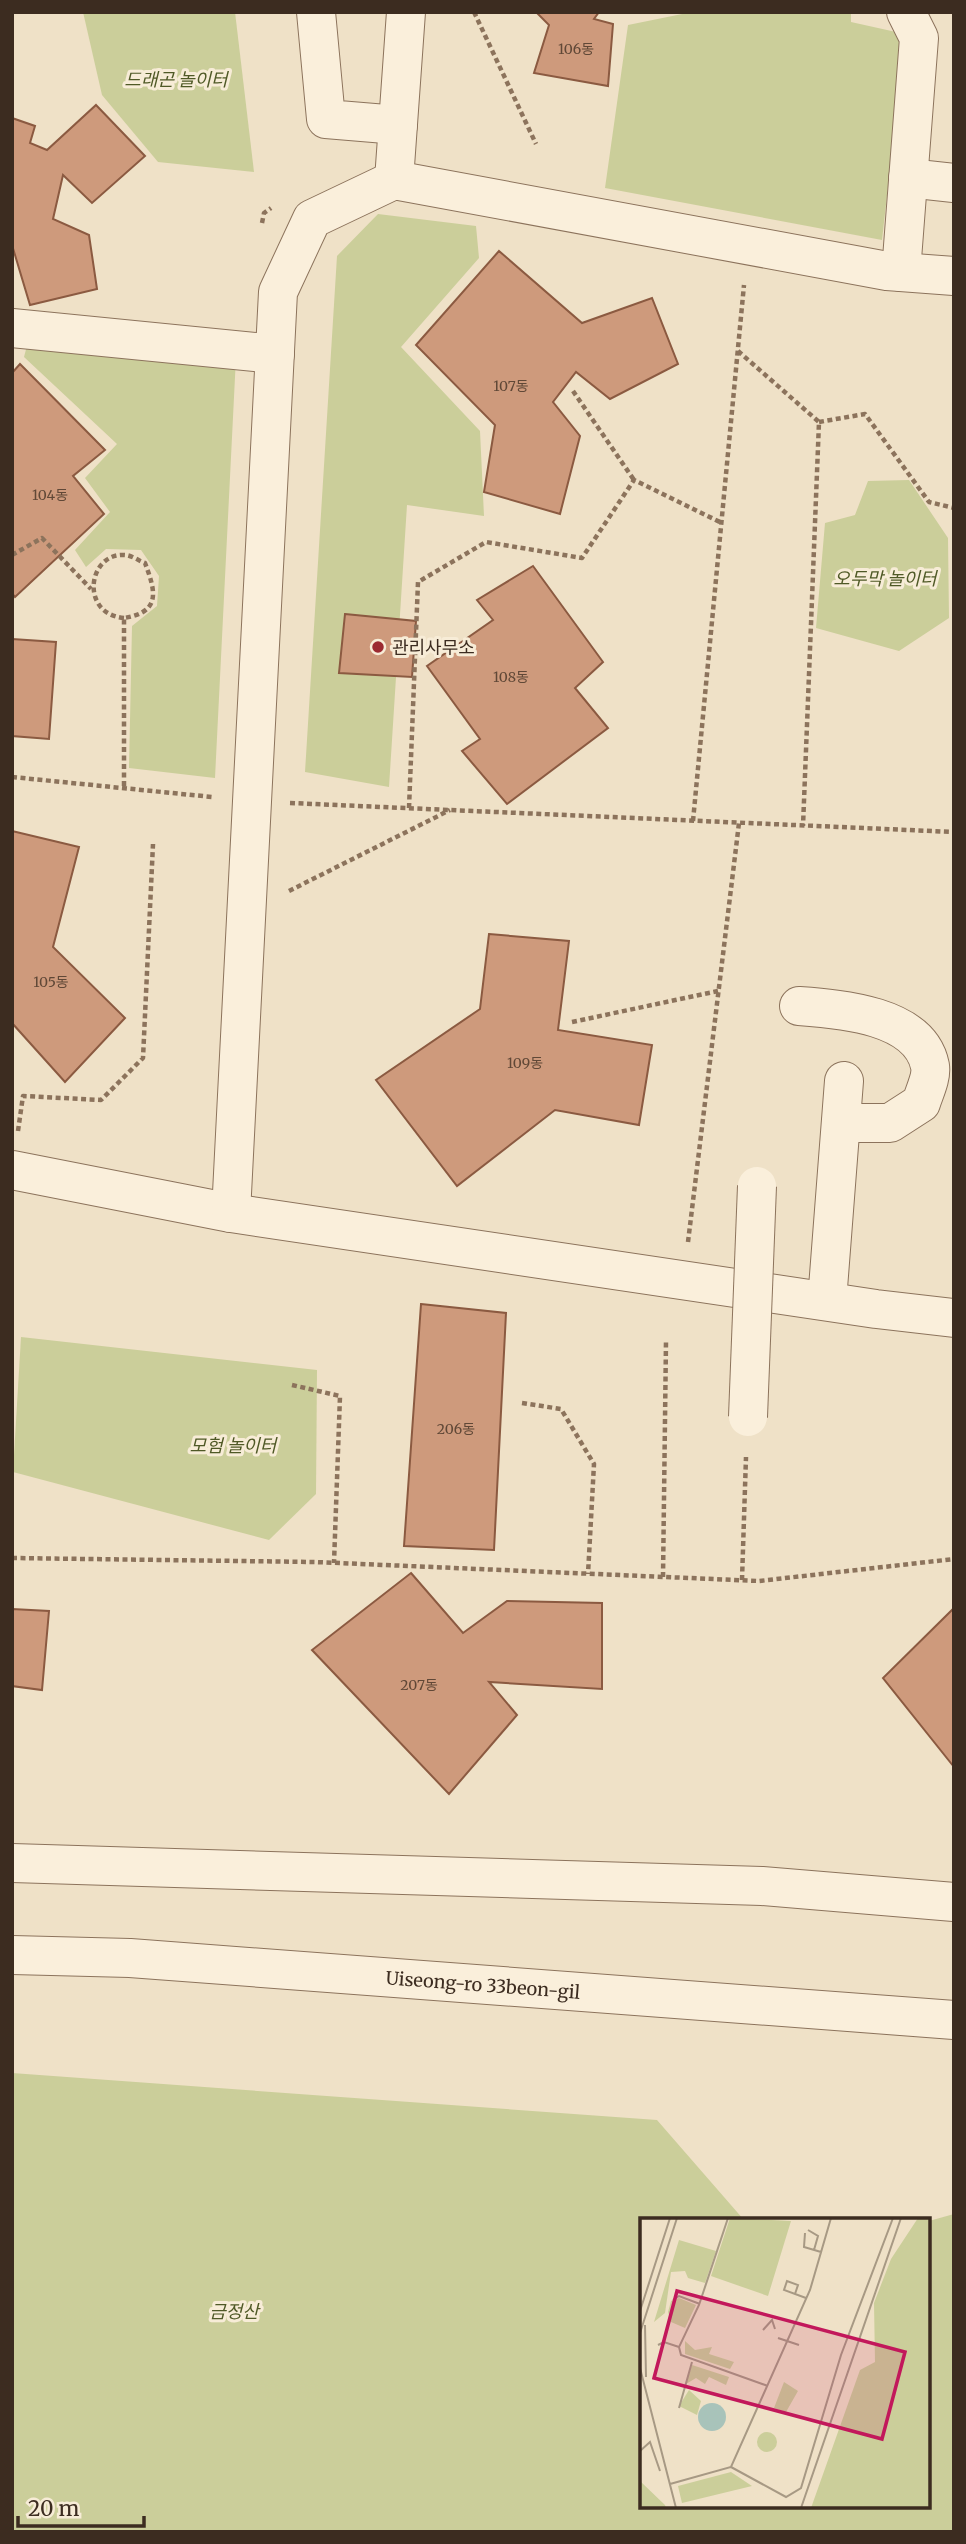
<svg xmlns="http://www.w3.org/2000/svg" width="966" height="2544" font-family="Merriweather,'Noto Sans KR',serif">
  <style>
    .green { fill: #cbce9a }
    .building { fill: #ce9a7c; stroke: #8b5a41; stroke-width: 2 }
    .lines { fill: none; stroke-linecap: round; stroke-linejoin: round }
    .minor-casing { stroke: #8c735c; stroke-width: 40 }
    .path { stroke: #8c735c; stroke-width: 4.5; stroke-dasharray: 5 3.5; stroke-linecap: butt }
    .minor { stroke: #faefdb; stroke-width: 38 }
    .minor-bridge-casing { stroke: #8c735c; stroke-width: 40; stroke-linecap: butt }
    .minor-bridge { stroke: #faefdb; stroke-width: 38 }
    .poi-dot { fill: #9c2a31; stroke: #f7ecd7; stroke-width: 2.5 }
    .labels { text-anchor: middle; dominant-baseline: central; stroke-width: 6; stroke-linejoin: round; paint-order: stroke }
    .number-label { font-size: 14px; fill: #604837 }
    .park-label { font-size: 18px; font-style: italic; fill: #4f5926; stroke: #f7ecd7 }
    .poi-label { font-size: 18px; fill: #3c2c20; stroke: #f7ecd7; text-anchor: start }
    .street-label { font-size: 18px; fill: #3c2c20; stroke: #f7ecd7 }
    .inset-road { fill: none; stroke: #a79984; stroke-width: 2 }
    .view { fill: #c2185b; fill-opacity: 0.15; stroke: #c2185b; stroke-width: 3.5 }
    .inset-edge { fill: none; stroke: #3c2c20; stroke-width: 3.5 }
  </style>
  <rect width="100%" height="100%" fill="#efe1c7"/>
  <g class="green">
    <polygon points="83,12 235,12 254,172 158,162 102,95"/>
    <polygon points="692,12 851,12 851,22 905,34 882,240 605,188 628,25"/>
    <polygon points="378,214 476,226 479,258 401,347 480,431 484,516 407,505 389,787 305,772 337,256"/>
    <polygon points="29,338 236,357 215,778 129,768 132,626 157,606 159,576 141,550 106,549 86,567 75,550 110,512 85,478 117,444 24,357"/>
    <polygon points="909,480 948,538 949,618 899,651 816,628 825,523 855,515 868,481"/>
    <polygon points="21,1337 317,1370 316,1494 269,1540 13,1472"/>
    <polygon points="12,2073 657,2120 744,2220 642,2220 642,2507 929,2507 929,2221 954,2214 954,2532 12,2532"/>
  </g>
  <g class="building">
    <polygon points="536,12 599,12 594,19 613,24 608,86 534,73 549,25"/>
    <polygon points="96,105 145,156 92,203 63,175 53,219 89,235 97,289 30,305 12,245 12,118 35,126 30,143 47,150"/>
    <polygon points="499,251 582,323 652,298 678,364 610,399 576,372 553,402 580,436 560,514 484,492 495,425 416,345"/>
    <polygon points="20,364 105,450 73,476 104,514 15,597 12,593 12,373"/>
    <polygon points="533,566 603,662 575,688 608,728 507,804 462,751 480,739 427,666 493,620 477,600"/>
    <polygon points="345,614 416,621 412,677 339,673"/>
    <polygon points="12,639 56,642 49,739 12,736"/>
    <polygon points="12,831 79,847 53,947 125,1018 65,1082 12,1023"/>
    <polygon points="489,934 569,941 558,1030 652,1045 639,1125 555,1110 457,1186 376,1080 480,1009"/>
    <polygon points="421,1304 506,1313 494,1550 404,1546"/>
    <polygon points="411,1573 463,1633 507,1601 602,1603 602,1689 489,1682 517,1715 449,1794 312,1650"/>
    <polygon points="954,1608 954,1767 883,1678"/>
    <polygon points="12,1609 49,1611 42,1690 12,1686"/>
  </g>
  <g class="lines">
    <g class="minor-casing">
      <g id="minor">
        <polyline points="316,12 326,119 398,125"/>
        <polyline points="908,178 954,183"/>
        <polyline points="394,180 406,12"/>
        <polyline points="901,272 919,38 906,12"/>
        <polyline points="12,328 275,354"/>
        <path d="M 799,1006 C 841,1009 920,1015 930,1066 C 932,1077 924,1093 921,1103 L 890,1123 L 841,1123"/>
        <polyline points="12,1170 231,1213 876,1309 954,1318"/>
        <polyline points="231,1213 278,292 312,219 394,180 887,271 954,276"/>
        <polyline points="827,1301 844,1081"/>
        <polyline points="12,1863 762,1886 954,1902"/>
        <path id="s1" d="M 12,1955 L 130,1958 L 954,2020"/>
      </g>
    </g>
    <g class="path">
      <polyline points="474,12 536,144"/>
      <polyline points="262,223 264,213 271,208"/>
      <polyline points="738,351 819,422 803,826"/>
      <polyline points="573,391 634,480"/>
      <polyline points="819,422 865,414 929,502 954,508"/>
      <polyline points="12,555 42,538 91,589"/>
      <path d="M 124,618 C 79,614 88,552 125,555 C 131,555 139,561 145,563 C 156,592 161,612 124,618 L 124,788"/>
      <polyline points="12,777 212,797"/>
      <polyline points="290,803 954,832"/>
      <polyline points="409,808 418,582 486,542 582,558 634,480 722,523"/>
      <polyline points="693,821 744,285"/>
      <polyline points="289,891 450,810"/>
      <polyline points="572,1022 718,991"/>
      <polyline points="18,1131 23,1096 101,1100 143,1058 153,844"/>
      <polyline points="688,1242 739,823"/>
      <polyline points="292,1385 340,1396 334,1563"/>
      <polyline points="522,1403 561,1409 594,1464 588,1574"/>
      <polyline points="12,1558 315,1562 759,1581 954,1559"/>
      <polyline points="663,1577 666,1341"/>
      <polyline points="742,1580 746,1457"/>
    </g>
    <use href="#minor" class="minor"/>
    <g class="minor-bridge-casing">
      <polyline id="minor-bridge" points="748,1417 757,1186"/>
    </g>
    <use href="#minor-bridge" class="minor-bridge"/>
  </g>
  <circle class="poi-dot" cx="378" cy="647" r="7"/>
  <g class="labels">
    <g class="number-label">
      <text x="576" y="49">106동</text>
      <text x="511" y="386">107동</text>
      <text x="50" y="495">104동</text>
      <text x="511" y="677">108동</text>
      <text x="51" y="982">105동</text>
      <text x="525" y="1063">109동</text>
      <text x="456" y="1429">206동</text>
      <text x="419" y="1685">207동</text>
    </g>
    <g class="park-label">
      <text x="176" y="79">드래곤 놀이터</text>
      <text x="885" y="578">오두막 놀이터</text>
      <text x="233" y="1445">모험 놀이터</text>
      <text x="234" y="2311">금정산</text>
    </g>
    <g class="poi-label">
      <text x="392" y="647">관리사무소</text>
    </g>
    <g class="street-label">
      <text stroke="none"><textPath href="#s1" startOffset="472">Uiseong-ro 33beon-gil</textPath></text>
    </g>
  </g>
  <g transform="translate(640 2218)">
    <rect width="290" height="290" fill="#efe1c7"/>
    <path d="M 90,0 L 151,3 L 128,78 L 71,58 ZM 278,0 L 291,1 L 290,290 L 171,290 L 220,152 L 235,144 L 234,85 L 251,41 ZM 39,22 L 76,33 L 65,65 L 48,60 L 45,53 L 31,54 L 25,95 L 14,104 ZM 39,80 L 56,87 L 45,110 L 31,104 L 28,94 L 31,83 ZM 45,123 L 55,132 L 72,129 L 69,136 L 94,144 L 90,151 L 45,136 ZM 52,147 L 89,159 L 86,167 L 69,159 L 65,166 L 56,160 L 46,166 ZM 144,164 L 158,173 L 146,194 L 134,190 ZM 49,172 L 61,183 L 57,197 L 39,188 ZM117 224a10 10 0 1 1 20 0a10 10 0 1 1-20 0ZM 91,254 L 112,268 L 42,285 L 38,268 ZM 0,263 L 25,287 L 26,290 L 0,290 Z" fill="#cbce9a"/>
    <path d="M58 199a14 14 0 1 1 28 0a14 14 0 1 1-28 0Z" fill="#a8c3ba"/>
    <path class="inset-road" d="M 88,0 L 59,87 L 39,129 L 41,137 L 128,168M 168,12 L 178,18 L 174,32M 165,15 L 164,29 L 181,34M 155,76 L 158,67 L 147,63 L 144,72 L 166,80M 33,82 L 39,78 L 60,86M 0,93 L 30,0M 5,107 L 6,159M 123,112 L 132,102 L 135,111M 0,115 L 37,0M 138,120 L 159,127M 18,127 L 24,124 L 39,129M 0,150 L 36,290M 39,190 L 52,144M 0,233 L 10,224 L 20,253M 91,249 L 146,279 L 161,270 L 201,137 L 253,0M 30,266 L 91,249 L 170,72 L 191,0M 161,290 L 261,0"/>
    <path class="view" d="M 37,73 L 265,134 L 242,221 L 14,160 Z"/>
    <rect width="290" height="290" class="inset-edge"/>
  </g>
  <rect width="966" height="2544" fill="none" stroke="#3c2c20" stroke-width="28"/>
  <path d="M18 2516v10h126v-10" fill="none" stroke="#3c2c20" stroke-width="3.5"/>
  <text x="28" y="2516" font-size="21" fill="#3c2c20" stroke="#f7ecd7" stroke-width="5" paint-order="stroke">20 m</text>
</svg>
